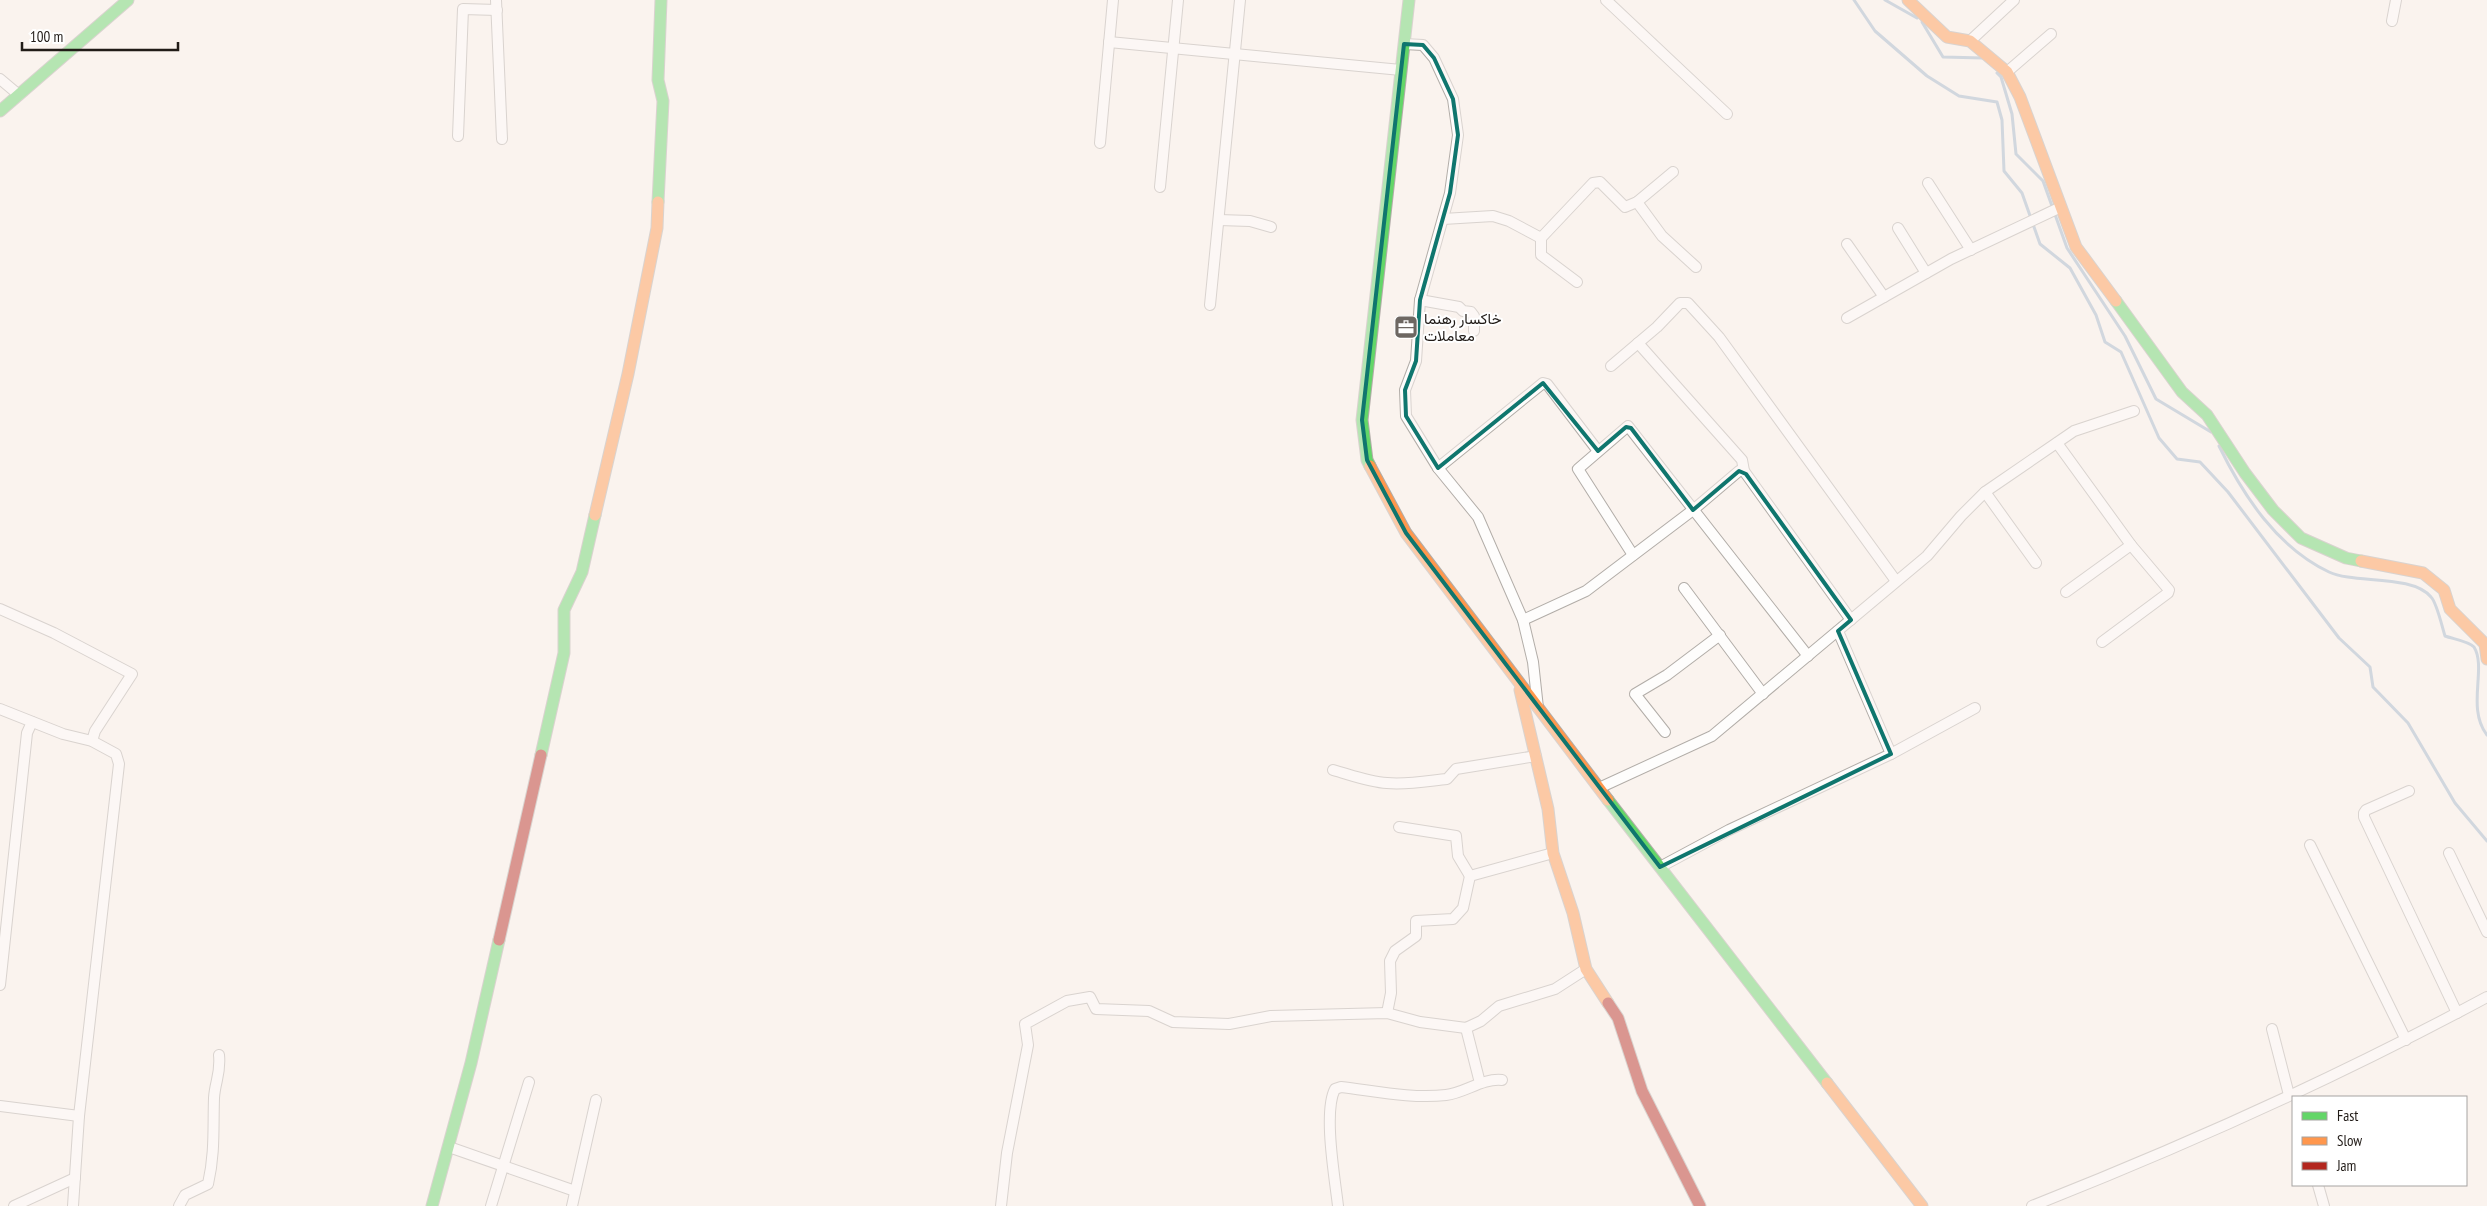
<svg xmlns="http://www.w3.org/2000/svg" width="2487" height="1206" font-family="'PT Sans Narrow',Vazirmatn,sans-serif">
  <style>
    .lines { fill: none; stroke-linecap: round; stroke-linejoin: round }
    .stream { stroke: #a0b5ca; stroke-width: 3 }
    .street-casing { stroke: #b2ada8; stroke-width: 12 }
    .fast-casing { stroke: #b2ada8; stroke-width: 13 }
    .slow-casing { stroke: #b2ada8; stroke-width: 13 }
    .jam-casing { stroke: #b2ada8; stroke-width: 13 }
    .street { stroke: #fefdfc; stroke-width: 10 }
    .fast { stroke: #63d668; stroke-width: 11 }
    .slow { stroke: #ff974d; stroke-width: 11 }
    .jam { stroke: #b3261e; stroke-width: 11 }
    .marked { fill: none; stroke: #0f766e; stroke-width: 4; stroke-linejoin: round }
    .labels { text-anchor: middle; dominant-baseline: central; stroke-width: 4; stroke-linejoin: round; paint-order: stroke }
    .poi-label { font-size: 15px; fill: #211b17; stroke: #fff; text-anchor: start }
  </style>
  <rect width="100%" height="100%" fill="#faf3ee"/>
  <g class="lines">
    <g class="stream">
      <polyline points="1854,0 1875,31 1927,76 1959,96 1997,102 2002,120 2004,171 2022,193 2040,244 2070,268 2096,315 2105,342 2121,352 2159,438 2177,459 2200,462 2228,492 2339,638 2370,667 2373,687 2408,723 2455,803 2487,841"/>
      <polyline points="1885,0 1917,18"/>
      <polyline points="1922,22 1943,57 1983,58"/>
      <polyline points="1997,73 2001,77 2012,114 2016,154 2043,181 2067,248 2125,336 2156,399 2211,432"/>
      <path d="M 2219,446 C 2244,497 2277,547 2329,572 C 2354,584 2412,574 2431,597 C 2437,603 2442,627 2445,636 C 2453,639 2468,641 2474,647 C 2487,668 2466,708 2487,735"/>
    </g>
    <g class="street-casing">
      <g id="street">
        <polyline points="496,0 502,139"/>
        <polyline points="1606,0 1727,114"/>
        <polyline points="2392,21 2396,0"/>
        <polyline points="1970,41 2014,0"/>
        <polyline points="1109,42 1401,70"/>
        <polyline points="1404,44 1423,45 1434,58 1453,99 1458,135 1450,193 1420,300 1416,361 1405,390 1406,416 1438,468 1478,517 1523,620 1533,662 1538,708"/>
        <polyline points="2007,72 2051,34"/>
        <polyline points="0,79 19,95"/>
        <polyline points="458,136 463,9 497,10"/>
        <polyline points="1100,143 1113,0"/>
        <polyline points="1928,183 1971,250"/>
        <polyline points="1160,187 1178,0"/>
        <polyline points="1637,202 1662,236 1696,267"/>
        <polyline points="1443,219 1493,216 1509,221 1541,238"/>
        <polyline points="1219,220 1250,221 1271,227"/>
        <polyline points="1898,228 1926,273"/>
        <polyline points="1847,244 1884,297"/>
        <polyline points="1577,282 1541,255 1541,238 1593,183 1600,182 1625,207 1637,202 1673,172"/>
        <polyline points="1420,300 1459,307 1463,311 1471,312 1474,316 1474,331"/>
        <polyline points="1210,305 1240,0"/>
        <polyline points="1847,318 1951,259 2061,207"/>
        <polyline points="1638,343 1742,460 1744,471 1851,620"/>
        <polyline points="1611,366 1657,327 1680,303 1688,303 1719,337 1896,581"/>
        <polyline points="2057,443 2131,545 2169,590 2168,593 2102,642"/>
        <polyline points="1438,468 1543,383 1547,384 1598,451"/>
        <polyline points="1985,492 2036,563"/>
        <polyline points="1633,555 1578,469 1628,426 1808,656"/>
        <polyline points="1684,588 1763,694"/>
        <polyline points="2066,592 2131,545"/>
        <polyline points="0,609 54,633 132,674 95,731 92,741"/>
        <polyline points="1523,620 1586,591 1693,510 1739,471 1744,471"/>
        <polyline points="1838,631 1891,754"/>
        <polyline points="0,709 63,734 92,741 116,754 119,764 79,1116 73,1206"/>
        <polyline points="1665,732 1635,694 1667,675 1720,635"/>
        <path d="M 1333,770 C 1351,775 1369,782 1387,783 C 1406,785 1428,781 1447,779 L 1456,769 L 1536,756"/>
        <polyline points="1599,788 1712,736 1927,556 1961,516 1985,492 2074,431 2134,411"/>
        <polyline points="2409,791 2366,810 2364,813 2364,817 2457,1013"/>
        <polyline points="1399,827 1456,836 1458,856 1470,876"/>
        <polyline points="2310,845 2406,1040"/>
        <polyline points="2449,853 2487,932"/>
        <polyline points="1660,867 1729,830 1891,754 1975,708"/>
        <polyline points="0,985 27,733 32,722"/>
        <polyline points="1387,1013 1391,993 1390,961 1395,951 1416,936 1416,921 1453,919 1463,908 1470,876 1553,853"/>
        <polyline points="1466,1028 1480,1083"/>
        <polyline points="2272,1029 2289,1095"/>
        <polyline points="0,1106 79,1116"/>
        <polyline points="449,1147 575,1191"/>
        <polyline points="2318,1185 2324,1206"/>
        <polyline points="14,1206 75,1178"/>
        <path d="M 179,1206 L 185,1195 L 208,1184 C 215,1154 213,1128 214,1098 C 215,1081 221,1074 219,1055"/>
        <polyline points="491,1206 529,1082"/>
        <polyline points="572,1206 596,1100"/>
        <polyline points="1001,1206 1007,1153 1028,1045 1025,1024 1067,1001 1090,997 1096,1009 1149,1011 1173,1022 1229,1024 1271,1016 1387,1013 1420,1022 1466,1028 1481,1021 1499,1006 1555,989 1586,969"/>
        <path d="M 1338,1206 C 1335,1179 1323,1112 1335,1089 L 1341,1087 C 1375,1091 1412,1099 1446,1095 C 1465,1093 1482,1078 1502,1080"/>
        <path d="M 2032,1206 C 2187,1145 2340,1076 2487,997"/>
      </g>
    </g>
    <g class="fast-casing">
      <g id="fast">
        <polyline points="0,111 128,0"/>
        <polyline points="658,202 663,101 658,80 661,0"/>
        <polyline points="2116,301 2182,392 2207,415 2245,473 2273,510 2301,538 2346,558 2361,561"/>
        <polyline points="1370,466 1367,460 1362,420 1409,0"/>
        <polyline points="541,755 564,653 564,610 582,572 595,515"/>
        <polyline points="1608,800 1827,1083"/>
        <polyline points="432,1206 471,1063 499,940"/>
      </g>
    </g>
    <g class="slow-casing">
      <g id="slow">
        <polyline points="1908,0 1947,37 1970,41 2007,72 2020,97 2076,247 2116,301"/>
        <polyline points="1370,466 1406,533 1608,800"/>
        <polyline points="595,515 628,374 657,228 658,202"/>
        <polyline points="2361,561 2423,573 2444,590 2450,609 2485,644 2487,659"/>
        <polyline points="1520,690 1548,809 1553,853 1573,913 1586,969 1608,1003"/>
        <polyline points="1827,1083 1922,1206"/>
      </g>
    </g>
    <g class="jam-casing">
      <g id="jam">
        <polyline points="499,940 541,755"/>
        <polyline points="1608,1003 1618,1018 1642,1091 1700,1206"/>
      </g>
    </g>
    <use href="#street" class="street"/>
    <use href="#fast" class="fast"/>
    <use href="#slow" class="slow"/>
    <use href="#jam" class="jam"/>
  </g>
  <path d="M0 0H2487V1206H0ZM 1404,44 L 1423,45 L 1434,58 L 1453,99 L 1458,135 L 1450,193 L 1420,300 L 1416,361 L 1405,390 L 1406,416 L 1438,468 L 1543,383 L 1598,451 L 1626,427 L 1631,428 L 1693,510 L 1739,471 L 1746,474 L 1851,620 L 1838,631 L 1891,754 L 1660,867 L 1406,533 L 1367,460 L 1362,420 Z" fill="#faf3ee" fill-opacity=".55" fill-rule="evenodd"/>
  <path class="marked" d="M 1404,44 L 1423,45 L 1434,58 L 1453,99 L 1458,135 L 1450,193 L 1420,300 L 1416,361 L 1405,390 L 1406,416 L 1438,468 L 1543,383 L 1598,451 L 1626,427 L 1631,428 L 1693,510 L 1739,471 L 1746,474 L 1851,620 L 1838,631 L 1891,754 L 1660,867 L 1406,533 L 1367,460 L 1362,420 Z"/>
  <defs>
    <g id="office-square" transform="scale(1.25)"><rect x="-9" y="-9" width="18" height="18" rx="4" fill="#6d6762" stroke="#fff"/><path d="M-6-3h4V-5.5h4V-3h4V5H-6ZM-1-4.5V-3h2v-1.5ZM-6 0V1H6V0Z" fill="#fff"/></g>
  </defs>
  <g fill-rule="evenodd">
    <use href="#office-square" x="1406" y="327"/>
  </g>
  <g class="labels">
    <g class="poi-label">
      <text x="1424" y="318">خاکسار رهنما<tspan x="1424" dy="17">معاملات</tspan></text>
    </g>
  </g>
  <rect x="2292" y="1096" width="175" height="90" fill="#ffffff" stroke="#a6a4a2"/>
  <rect x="2302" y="1112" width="25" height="8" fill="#63d668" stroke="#a6a4a2"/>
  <text x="2337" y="1121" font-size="15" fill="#211b17">Fast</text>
  <rect x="2302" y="1137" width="25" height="8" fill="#ff974d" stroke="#a6a4a2"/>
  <text x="2337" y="1146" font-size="15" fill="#211b17">Slow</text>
  <rect x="2302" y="1162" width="25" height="8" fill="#b3261e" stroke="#a6a4a2"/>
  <text x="2337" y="1171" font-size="15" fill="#211b17">Jam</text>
  <path d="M22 42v8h156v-8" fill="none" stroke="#211b17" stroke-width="2.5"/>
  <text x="30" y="42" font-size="15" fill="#211b17" stroke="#ffffff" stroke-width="4" paint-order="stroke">100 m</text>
</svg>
